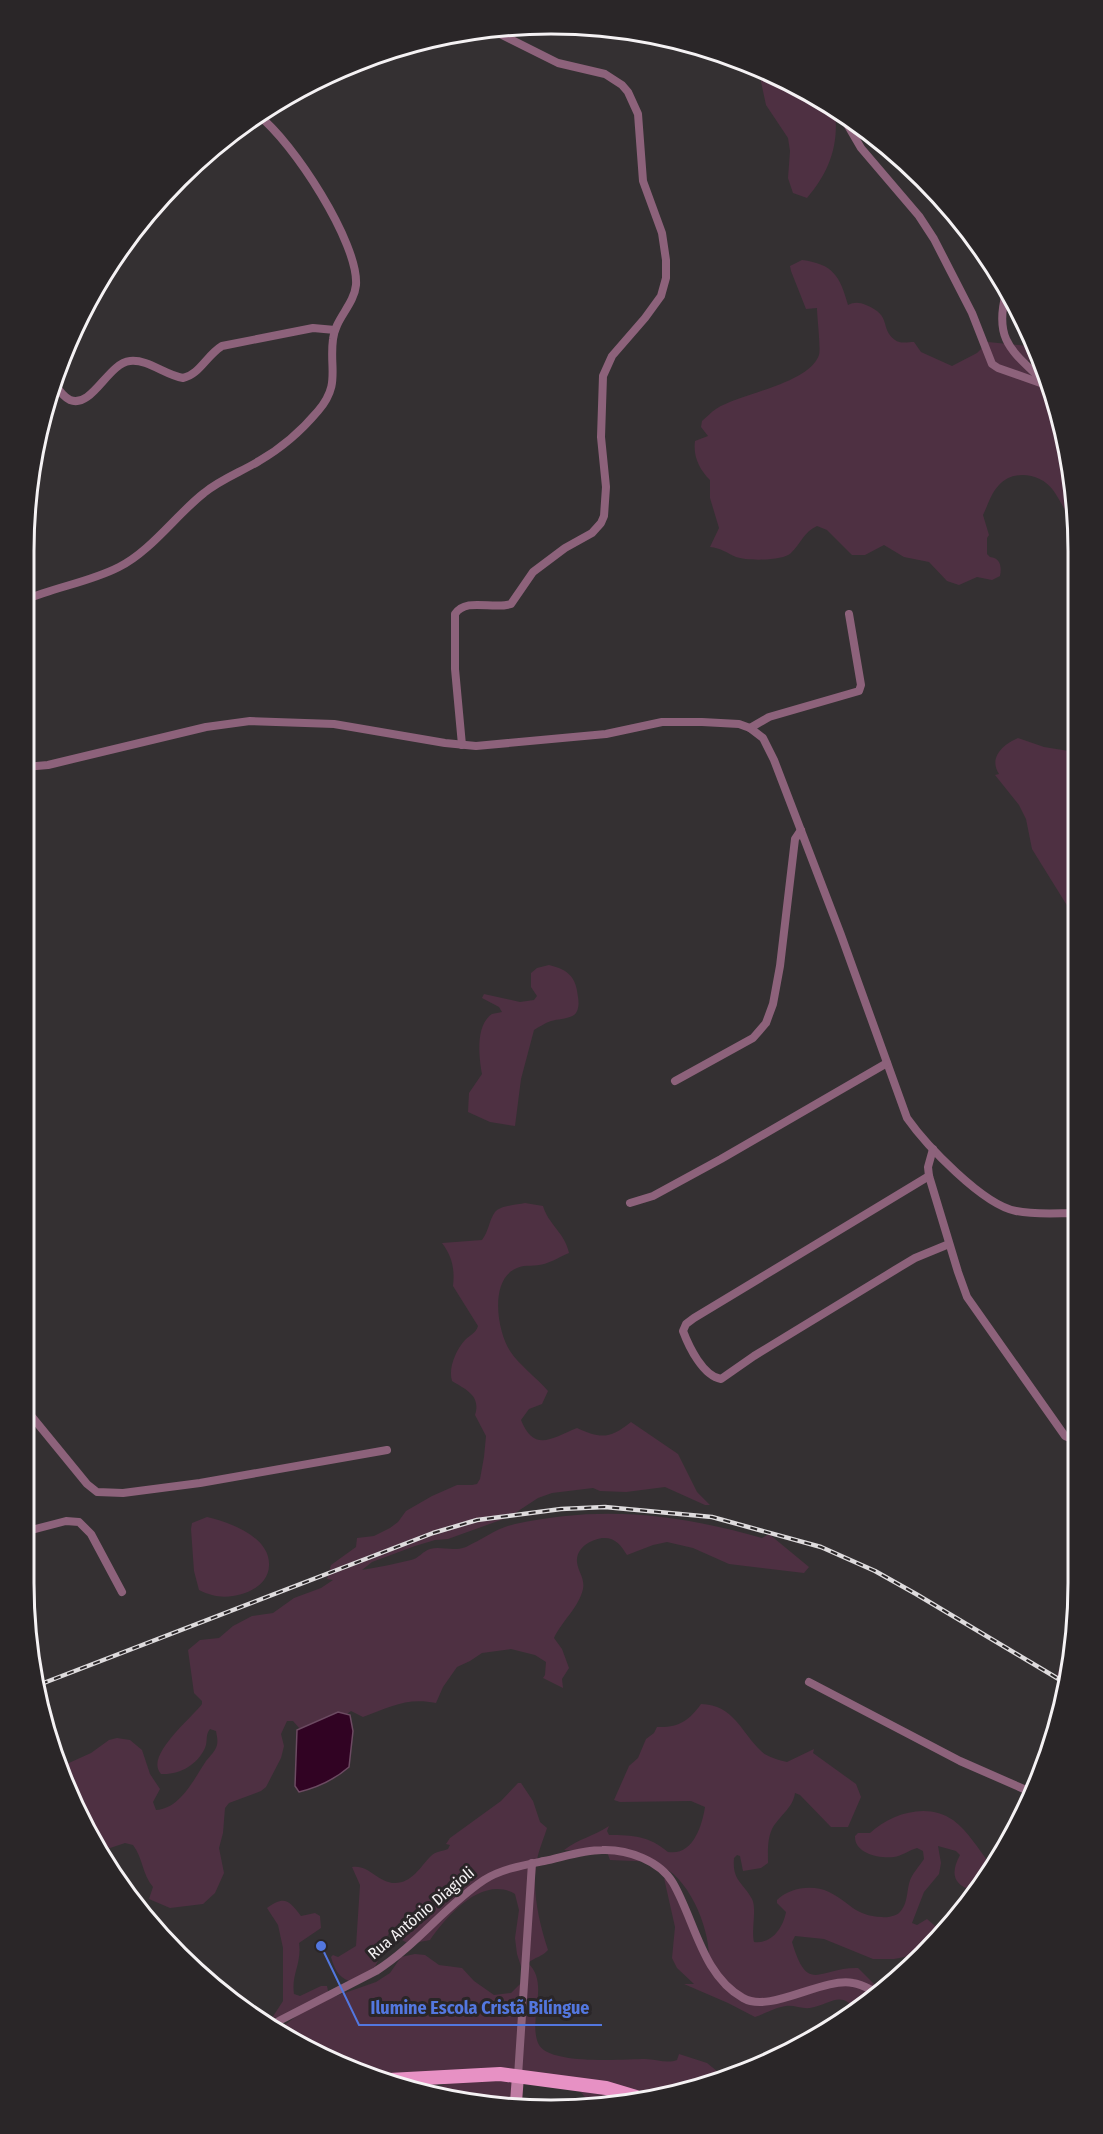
<svg xmlns="http://www.w3.org/2000/svg" width="1103" height="2134" font-family="'Fira Sans Condensed',sans-serif">
  <style>
    .green { fill: #4e3042 }
    .water { fill: #310323; stroke: #6c4b62; stroke-width: 1.5 }
    .lines { fill: none; stroke-linecap: round; stroke-linejoin: round }
    .street { stroke: #8d627b; stroke-width: 8 }
    .secondary { stroke: #c07da4; stroke-width: 12 }
    .primary { stroke: #e791c4; stroke-width: 14 }
    .rail-casing { stroke: #dedbdd; stroke-width: 4.5 }
    .rail { stroke: #2a2628; stroke-width: 2; stroke-dasharray: 7; stroke-linecap: butt }
    .labels { text-anchor: middle; dominant-baseline: central; stroke-width: 6; stroke-linejoin: round; paint-order: stroke }
    .street-label { font-size: 16px; fill: #f5f2f4; stroke: #2a2628 }
    .rim { fill: none; stroke: #f5f2f4; stroke-width: 3 }
    .leader { fill: none; stroke: #5377df; stroke-width: 2 }
    .callout-dot { fill: #5377df; stroke: #2a2628; stroke-width: 2 }
    .callout-label { font-size: 18px; text-anchor: middle; font-weight: bold; fill: #5377df; stroke: #2a2628; stroke-width: 6; stroke-linejoin: round; paint-order: stroke }
  </style>
  <rect width="100%" height="100%" fill="#343032"/>
  <g class="green">
    <path d="M 758,68 L 785,79 L 835,112 C 839,146 829,172 807,198 L 793,193 L 788,178 L 790,151 L 788,138 L 766,105 Z"/>
    <path d="M 802,260 C 833,264 840,276 848,305 C 854,302 859,302 866,305 C 893,316 879,328 895,340 C 900,344 908,342 914,342 L 921,352 L 952,366 L 977,353 L 988,342 L 1037,347 L 1045,373 L 1028,360 L 1027,371 L 1048,392 L 1052,400 L 1074,482 L 1075,533 C 1069,518 1062,503 1053,490 C 1041,473 1013,469 999,485 C 991,493 988,505 983,515 L 989,535 L 987,538 L 987,554 L 990,557 C 1000,558 1002,566 1000,576 L 992,580 L 977,577 L 959,585 L 947,581 L 929,562 L 904,557 L 884,545 L 865,555 L 852,555 L 827,530 L 817,526 C 804,532 801,543 791,553 C 783,561 747,561 736,557 C 727,553 721,548 710,547 L 719,528 L 710,498 L 710,480 C 699,469 693,456 695,441 L 708,436 L 701,427 L 702,421 C 707,417 711,412 716,409 C 741,393 809,384 819,355 C 821,348 817,317 817,308 L 806,309 L 791,271 L 790,266 Z"/>
    <path d="M 1018,738 L 1044,747 L 1075,752 L 1076,920 L 1032,849 L 1026,819 L 1019,805 L 995,775 L 999,774 C 988,757 1004,744 1018,738 Z"/>
    <path d="M 549,965 C 569,970 576,977 578,997 C 579,1003 579,1011 574,1015 C 568,1019 558,1019 551,1021 C 545,1023 539,1027 534,1030 L 521,1079 L 515,1126 L 490,1122 L 468,1112 L 469,1093 L 482,1074 C 479,1058 475,1025 492,1014 C 495,1013 499,1013 502,1012 L 499,1007 L 482,998 L 484,994 L 520,1002 L 534,1000 L 537,996 L 531,987 L 531,973 L 537,968 Z"/>
    <path d="M 525,1203 L 543,1206 C 548,1224 565,1233 569,1253 C 561,1256 552,1262 544,1264 C 535,1267 526,1264 517,1268 C 489,1279 497,1331 510,1351 C 519,1365 536,1377 548,1391 L 542,1404 L 529,1409 L 521,1420 C 534,1453 552,1438 577,1428 C 601,1439 610,1439 631,1422 L 678,1454 L 697,1492 L 710,1505 L 705,1505 L 665,1487 L 626,1492 L 600,1491 L 593,1488 L 552,1493 L 538,1498 L 509,1517 L 448,1539 L 435,1540 L 415,1546 L 372,1562 L 362,1570 C 379,1567 395,1564 411,1560 C 418,1559 423,1551 430,1549 C 442,1546 452,1552 466,1547 C 483,1539 497,1528 515,1524 C 603,1505 677,1514 762,1538 L 769,1534 L 809,1567 L 804,1573 L 729,1564 L 693,1548 L 667,1542 L 653,1545 L 627,1555 C 621,1545 615,1537 602,1538 C 590,1540 576,1548 577,1562 C 578,1572 585,1578 583,1589 C 579,1607 562,1621 554,1638 L 562,1649 L 569,1668 L 562,1679 L 563,1688 L 543,1678 L 545,1675 L 546,1662 L 535,1655 L 511,1649 L 482,1653 L 470,1661 L 457,1667 L 443,1687 L 436,1703 C 407,1697 390,1707 363,1717 L 351,1711 L 332,1725 L 300,1729 L 293,1721 L 287,1721 L 281,1734 L 284,1746 L 281,1758 L 266,1787 L 261,1791 L 229,1803 L 225,1808 L 223,1833 L 219,1848 L 224,1873 L 215,1893 L 203,1904 L 170,1908 L 149,1899 L 153,1887 C 142,1874 143,1858 133,1845 L 125,1843 L 104,1850 L 60,1767 L 91,1753 L 109,1740 L 117,1738 L 130,1740 L 142,1750 L 150,1774 L 160,1789 L 153,1802 L 156,1810 C 180,1809 194,1779 206,1761 C 210,1756 215,1752 217,1745 C 218,1740 217,1737 216,1731 L 210,1729 C 205,1735 208,1741 205,1748 C 197,1765 180,1775 161,1774 C 144,1756 192,1718 202,1704 L 202,1701 L 194,1693 L 188,1650 L 200,1640 L 219,1638 L 233,1626 L 252,1616 L 273,1613 L 294,1598 L 321,1588 L 333,1580 L 327,1579 L 331,1565 L 356,1547 L 357,1538 L 374,1536 L 390,1528 L 398,1522 L 406,1511 L 432,1496 L 457,1485 L 472,1485 L 477,1484 L 480,1479 L 484,1457 L 486,1436 L 475,1415 C 481,1396 467,1390 452,1381 C 448,1368 456,1350 465,1340 C 470,1335 476,1333 478,1326 L 453,1286 C 455,1269 452,1256 442,1243 L 482,1240 C 489,1231 489,1220 495,1212 C 501,1205 517,1205 525,1203 Z"/>
    <path d="M 207,1517 C 229,1522 271,1537 269,1566 C 268,1591 232,1601 212,1595 C 208,1594 203,1592 199,1590 L 194,1571 L 191,1529 L 192,1523 Z"/>
    <polygon points="1066,1648 1072,1651 1067,1683 1056,1678"/>
    <path d="M 701,1704 C 734,1705 741,1732 761,1751 C 767,1757 779,1760 787,1762 L 814,1749 L 813,1753 L 856,1784 L 861,1797 L 848,1827 L 831,1827 L 800,1795 L 795,1793 C 793,1808 779,1816 772,1829 C 767,1840 768,1852 768,1863 L 761,1868 L 743,1871 L 740,1856 L 737,1855 L 734,1858 C 732,1881 743,1882 752,1899 C 757,1909 751,1930 754,1942 C 772,1944 783,1928 786,1912 L 777,1903 L 777,1900 C 789,1888 812,1884 829,1892 C 850,1902 854,1916 882,1917 C 887,1918 895,1916 899,1913 C 909,1904 906,1889 911,1878 C 914,1872 920,1865 924,1859 L 923,1851 L 917,1848 C 910,1850 901,1856 894,1857 C 879,1859 854,1853 855,1836 L 858,1833 L 870,1833 C 891,1813 928,1802 953,1820 C 968,1831 979,1850 990,1864 L 971,1890 C 952,1884 951,1872 960,1855 L 956,1851 L 938,1846 L 941,1863 L 939,1874 L 924,1892 L 912,1923 L 917,1925 L 927,1919 L 941,1931 L 944,1919 L 954,1915 L 926,1953 L 894,1959 L 873,1959 L 824,1939 L 795,1936 L 792,1942 C 808,1996 819,1967 858,1968 L 881,1991 L 856,2011 C 841,1989 830,2005 810,2008 C 802,2009 794,2005 786,2006 C 776,2007 764,2014 755,2017 L 728,2003 L 684,1984 L 694,1984 L 677,1968 L 672,1958 L 675,1927 L 664,1878 L 669,1881 L 709,1957 C 709,1926 688,1875 657,1864 C 643,1860 625,1861 610,1860 L 607,1852 L 564,1850 C 580,1838 592,1837 609,1826 L 607,1831 L 609,1835 C 633,1835 649,1836 668,1852 C 693,1856 702,1826 705,1807 L 691,1801 L 620,1802 L 614,1800 L 629,1766 L 638,1758 L 646,1739 L 654,1733 L 657,1727 C 678,1728 689,1721 701,1704 Z"/>
    <path d="M 518,1783 L 521,1783 L 533,1801 L 540,1822 L 547,1828 C 544,1838 539,1849 537,1860 C 531,1888 539,1923 548,1950 C 542,1957 535,1957 528,1963 C 550,1984 528,2017 538,2043 C 547,2066 625,2059 645,2059 C 656,2059 667,2064 677,2060 L 679,2054 L 707,2063 L 718,2072 L 736,2074 L 640,2096 L 606,2092 L 608,2097 L 607,2102 C 585,2108 585,2091 570,2083 C 564,2079 531,2078 522,2077 L 513,2102 L 431,2094 L 441,2086 L 453,2080 L 390,2081 L 278,2030 L 299,2014 L 272,2018 L 283,2001 L 283,1948 L 278,1925 L 267,1908 C 285,1895 289,1901 301,1916 L 315,1913 L 320,1916 L 321,1928 L 299,1943 C 302,1963 291,1975 294,1994 L 300,1996 L 321,1986 L 327,1986 L 328,1991 L 316,2003 L 376,1982 L 390,1973 L 401,1957 L 415,1954 L 425,1955 L 439,1965 L 462,1968 L 474,1981 L 494,1995 L 511,1993 L 525,1979 L 517,1954 L 515,1938 L 519,1910 L 515,1894 C 482,1875 447,1916 430,1940 L 409,1944 L 402,1940 L 396,1929 L 391,1930 C 383,1941 380,1963 372,1970 C 366,1975 356,1978 349,1981 C 338,1977 334,1968 331,1957 L 333,1955 L 338,1957 L 356,1946 L 360,1885 L 352,1867 C 369,1864 378,1883 395,1883 C 412,1883 420,1867 431,1856 C 434,1852 443,1851 448,1849 L 450,1845 L 446,1844 L 450,1838 L 501,1801 Z"/>
  </g>
  <path class="water" d="M 338,1712 L 350,1715 L 353,1731 L 349,1767 C 334,1780 319,1787 299,1792 L 295,1786 L 297,1730 Z"/>
  <g class="lines">
    <g class="street">
      <polyline points="843,117 861,148 919,216 934,239 972,313 992,364 998,368 1049,386"/>
      <path d="M 1006,293 C 993,342 1014,352 1045,383"/>
      <path d="M 54,383 C 58,389 63,397 70,400 C 92,409 108,363 130,361 C 148,359 165,375 183,378 C 199,375 207,355 222,346 L 313,328 L 335,330"/>
      <path d="M 25,600 C 55,587 90,582 119,567 C 150,552 177,514 204,493 C 221,479 241,472 259,461 C 280,449 302,430 318,411 C 341,384 329,369 333,339 C 335,319 354,305 356,285 C 359,243 292,141 259,116"/>
      <polyline points="750,728 769,717 859,691 861,685 849,614"/>
      <path d="M 462,745 L 455,669 L 455,614 C 466,597 493,610 511,604 L 533,572 L 565,548 L 592,533 L 601,523 L 604,516 L 606,487 L 601,437 L 603,376 L 612,356 L 645,318 L 661,296 L 666,278 L 666,260 L 662,233 L 643,181 L 638,114 L 628,92 L 622,85 L 605,74 L 558,63 L 488,28"/>
      <path d="M 25,767 L 48,765 L 206,727 L 250,721 L 334,724 L 445,743 L 476,746 L 606,734 L 662,722 L 702,722 L 739,724 L 750,728 L 763,738 L 774,760 L 841,935 L 907,1118 C 926,1145 983,1205 1016,1211 C 1035,1215 1057,1213 1077,1213"/>
      <polyline points="675,1081 753,1038 766,1023 773,1004 780,966 795,839 801,830"/>
      <polyline points="933,1149 928,1167 929,1176 958,1272 967,1297 1065,1436 1077,1441"/>
      <path d="M 929,1176 L 694,1318 L 686,1324 L 683,1331 C 689,1347 703,1376 721,1379 L 754,1356 L 895,1270 L 915,1258 L 949,1244"/>
      <polyline points="630,1203 653,1196 721,1159 887,1063"/>
      <polyline points="24,1407 87,1484 97,1492 123,1493 200,1483 387,1450"/>
      <polyline points="24,1532 66,1521 79,1522 91,1534 122,1592"/>
      <polyline points="809,1682 960,1761 1033,1793"/>
      <path d="M 269,2026 L 376,1971 C 417,1945 445,1906 484,1880 C 501,1869 524,1865 544,1861 C 563,1857 583,1850 602,1850 C 628,1849 660,1861 673,1883 C 695,1921 702,1975 743,1998 C 770,2014 822,1977 853,1983 C 862,1984 871,1990 878,1993"/>
      <polyline points="518,2076 532,1863"/>
    </g>
    <polyline class="secondary" points="516,2102 518,2076"/>
    <polyline class="primary" points="389,2080 500,2074 606,2088 636,2097"/>
    <g class="rail-casing">
      <polyline id="rail" points="41,1684 433,1533 477,1520 561,1509 605,1507 712,1517 821,1547 875,1571 916,1594 1067,1684"/>
    </g>
    <use href="#rail" class="rail"/>
  </g>
  <g class="labels">
    <g class="street-label">
      <text transform="translate(421 1913) rotate(-40)">Rua Antônio Diagioli</text>
    </g>
  </g>
  <path d="M0 0H1103V2134H0ZM551 34H551A517 517 0 0 1 1068 551V1583A517 517 0 0 1 551 2100H551A517 517 0 0 1 34 1583V551A517 517 0 0 1 551 34Z" fill="#2a2628" fill-rule="evenodd"/>
  <path class="rim" d="M551 34H551A517 517 0 0 1 1068 551V1583A517 517 0 0 1 551 2100H551A517 517 0 0 1 34 1583V551A517 517 0 0 1 551 34Z"/>
  <path class="leader" d="M321 1946L359 2025H602"/>
  <circle class="callout-dot" cx="321" cy="1946" r="6"/>
  <g class="callout-label">
    <text x="480" y="2014">Ilumine Escola Cristã Bilíngue</text>
  </g>
</svg>
